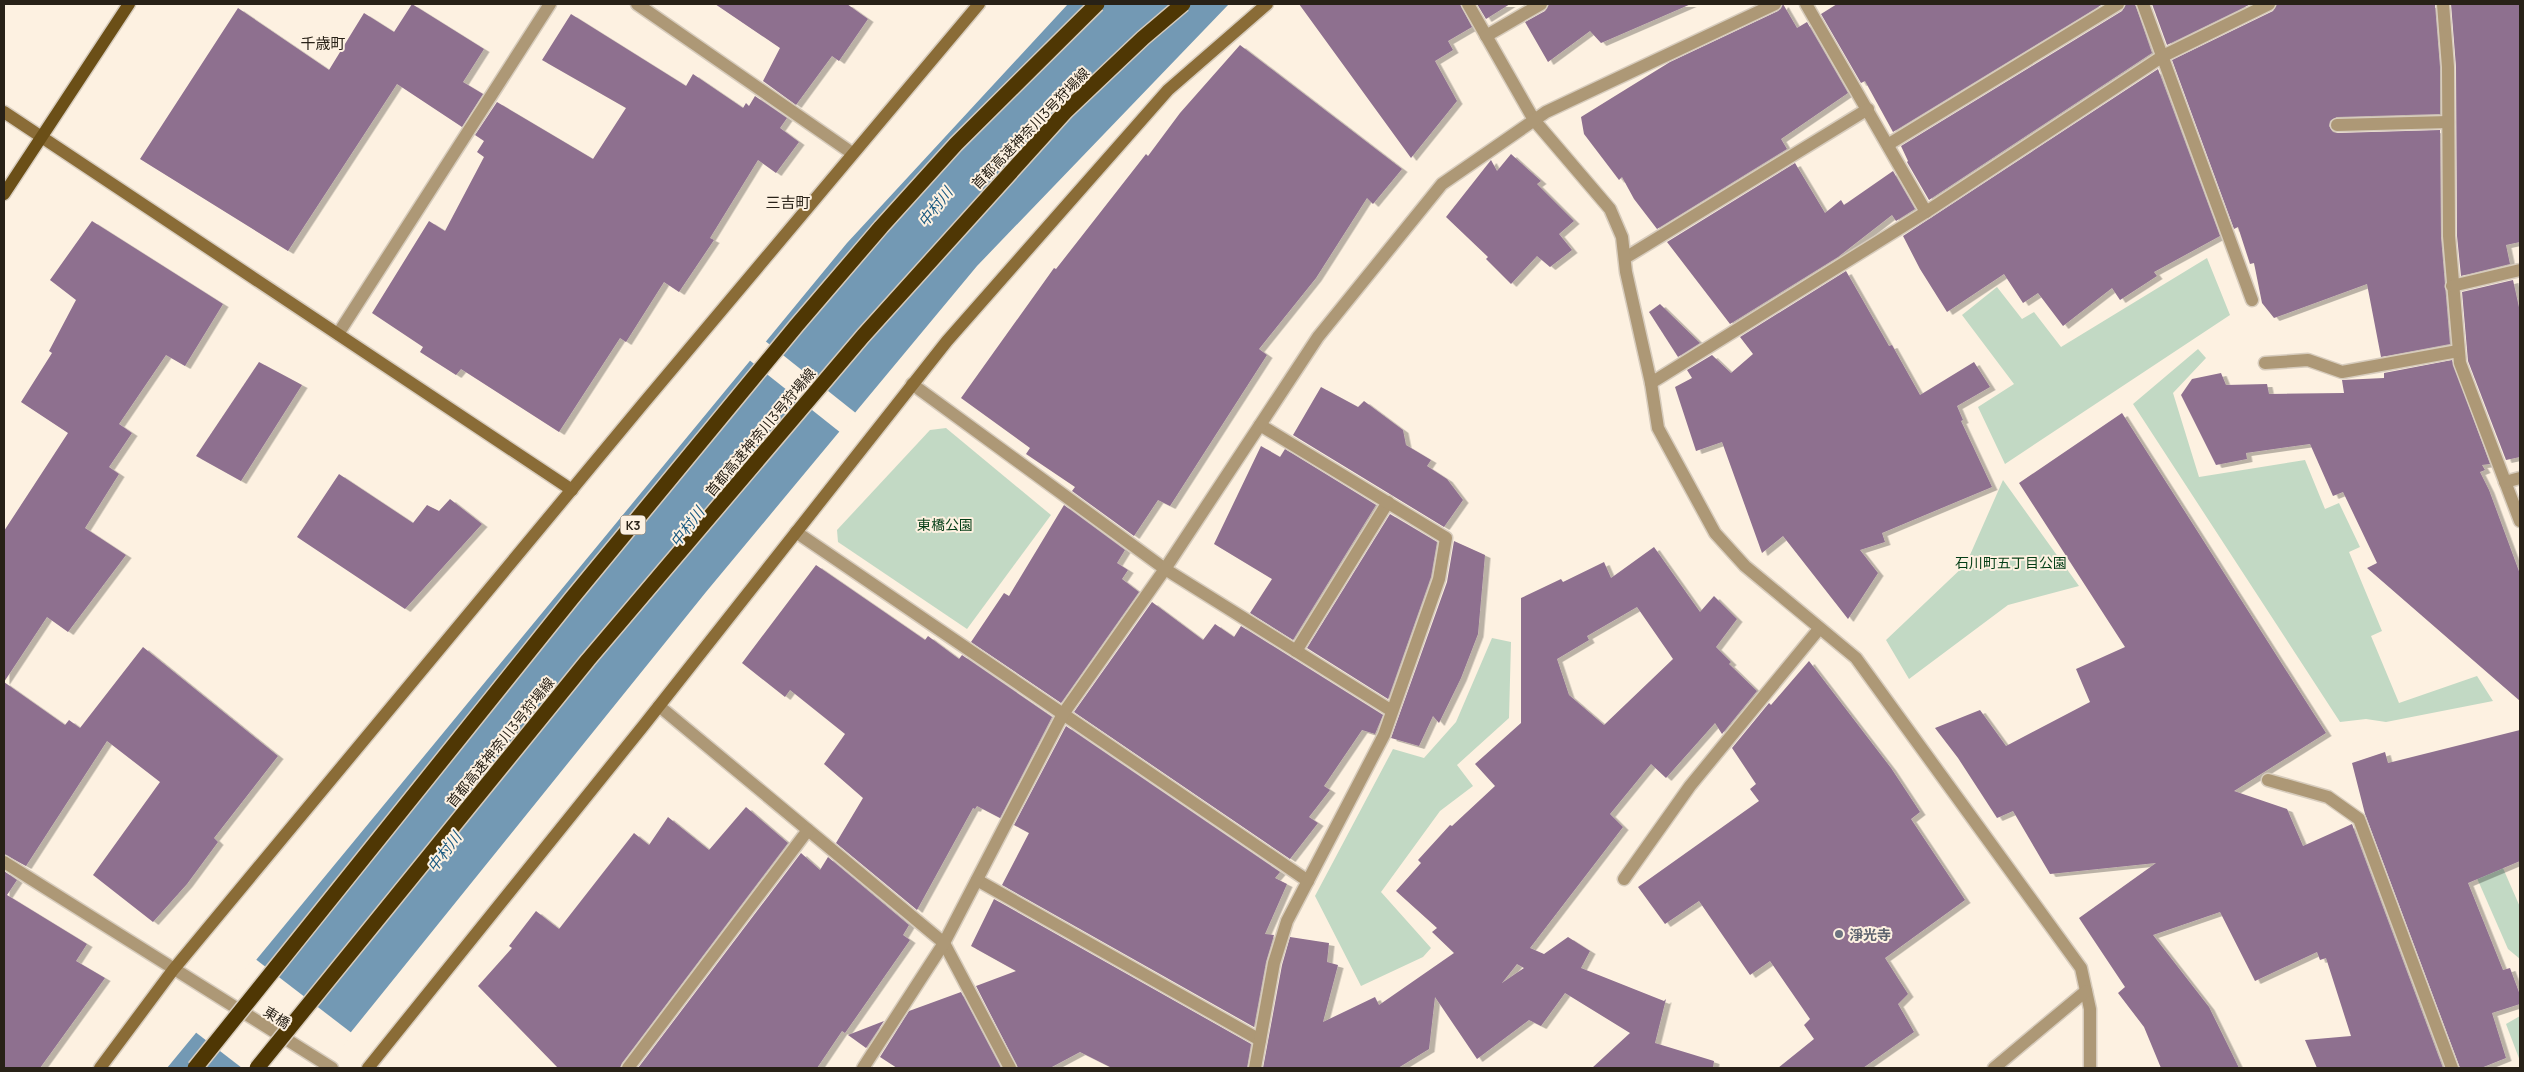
<svg xmlns="http://www.w3.org/2000/svg" width="2524" height="1072" font-family="Manrope,'Noto Sans JP',sans-serif">
  <style>
    .green { fill: #c2d9c4 }
    .water { fill: #7399b4 }
    .pier { fill: #fdf1e1 }
    .building { fill: #8e708f; fill-rule: evenodd; filter: url(#shadow) }
    .lines { fill: none; stroke-linecap: round; stroke-linejoin: round }
    .lane-casing { stroke: #d7ccbd; stroke-width: 15 }
    .street-casing { stroke: #d7ccbd; stroke-width: 15 }
    .secondary-casing { stroke: #d7ccbd; stroke-width: 15 }
    .primary-casing { stroke: #d7ccbd; stroke-width: 15 }
    .lane { stroke: #ad9876; stroke-width: 12 }
    .street { stroke: #ad9876; stroke-width: 12 }
    .secondary { stroke: #8a6c37; stroke-width: 12 }
    .primary { stroke: #6b4f17; stroke-width: 12 }
    .highway-bridge-casing { stroke: #d7ccbd; stroke-width: 18; stroke-linecap: butt }
    .highway-bridge { stroke: #4f3704; stroke-width: 15 }
    .worship-dot { fill: #6b7280; stroke: #fdf1e1; stroke-width: 2 }
    .labels { text-anchor: middle; dominant-baseline: central; stroke-width: 4; stroke-linejoin: round; paint-order: stroke }
    .shield { fill: #fdf1e1; stroke: #685f54; stroke-width: 1 }
    .shield-label { font-size: 12px; font-weight: bold; fill: #282117 }
    .street-label { font-size: 14px; fill: #282117; stroke: #fdf1e1 }
    .park-label { font-size: 14px; fill: #033d15; stroke: #fdf1e1 }
    .worship-label { font-size: 14px; font-weight: bold; fill: #5b616d; stroke: #fdf1e1; text-anchor: start }
    .neighbourhood-label { font-size: 15px; fill: #282117; stroke: #fdf1e1 }
    .water-label { font-size: 15px; font-style: italic; fill: #1b5a81; stroke: #fdf1e1 }
  </style>
  <defs>
    <filter id="shadow"><feDropShadow dx="5.5" dy="3" stdDeviation="0" flood-color="#0004"/></filter>
  </defs>
  <rect width="100%" height="100%" fill="#fdf1e1"/>
  <g class="green">
    <polygon points="2207,258 2230,315 2005,464 1978,407 2014,384 1962,315 1997,287 2022,319 2034,312 2061,347"/>
    <polygon points="2198,349 2206,358 2173,393 2199,477 2305,460 2325,509 2339,503 2360,547 2349,552 2382,631 2371,636 2399,703 2477,676 2493,701 2386,722 2366,719 2340,722 2133,404"/>
    <polygon points="946,428 1051,515 967,629 838,542 837,530 930,430"/>
    <polygon points="2003,480 2079,586 2008,605 1909,679 1886,640 1966,564"/>
    <polygon points="1492,638 1511,642 1509,718 1457,765 1473,786 1440,811 1381,892 1431,948 1423,957 1361,986 1315,896 1393,749 1424,758 1456,722"/>
    <polygon points="2475,804 2520,907 2520,959 2508,949 2448,812"/>
    <polygon points="2520,1016 2520,1061 2506,1024"/>
  </g>
  <polygon class="water" points="1068,4 1229,4 977,266 706,592 322,1068 167,1068 847,243"/>
  <g class="pier">
    <polygon points="764,340 857,414 841,433 748,359"/>
    <polygon points="254,958 353,1034 325,1068 242,1068 194,1031"/>
  </g>
  <g class="building">
    <polygon points="412,4 484,49 463,82 483,94 462,127 397,84 288,251 140,159 238,8 329,70 364,13 394,32"/>
    <polygon points="715,4 847,4 868,19 839,61 832,56 796,105 763,81 780,48"/>
    <polygon points="1299,4 1460,4 1472,27 1448,41 1453,50 1435,61 1457,101 1411,158"/>
    <polygon points="1477,4 1510,4 1486,19"/>
    <polygon points="1549,4 1691,4 1601,43 1590,31 1548,62 1525,22 1545,11"/>
    <polygon points="1783,4 1797,28 1807,22 1848,93 1781,139 1787,149 1657,229 1634,199 1622,177 1619,180 1584,134 1581,117 1670,62 1778,11"/>
    <polygon points="1837,4 2103,4 1893,132 1865,81 1861,83 1821,14"/>
    <polygon points="2126,4 2135,4 2152,53 1929,200 1907,162 1908,161 1901,146 2122,11"/>
    <polygon points="2152,4 2251,4 2167,45"/>
    <polygon points="2277,4 2435,5 2440,67 2440,114 2337,117 2330,121 2329,126 2333,132 2337,133 2440,130 2441,237 2450,344 2381,357 2367,284 2274,318 2262,303 2254,263 2250,264 2238,227 2234,229 2172,60 2273,11"/>
    <polygon points="2451,4 2520,4 2520,242 2506,245 2510,264 2461,276 2457,236 2456,67"/>
    <polygon points="571,14 686,86 693,74 743,108 746,103 749,106 755,96 787,118 780,128 799,142 776,173 758,160 710,238 714,240 679,292 664,282 626,342 620,338 559,432 461,369 456,375 420,352 423,347 372,313 429,221 445,231 484,157 477,152 484,141 475,135 497,102 593,159 626,108 542,60"/>
    <polygon points="1240,45 1402,169 1373,204 1367,198 1316,278 1259,349 1267,355 1170,506 1158,500 1134,536 1072,491 1075,487 1026,454 1030,448 961,398 1054,268 1056,269 1146,154 1148,156 1180,113"/>
    <polygon points="2158,69 2220,236 2154,272 2157,276 2120,300 2112,288 2063,326 2038,293 2023,303 2004,274 1947,312 1920,269 1903,236"/>
    <polygon points="1511,154 1541,181 1537,184 1574,221 1559,234 1572,250 1550,267 1537,256 1511,284 1486,259 1488,257 1446,217 1491,160 1497,171"/>
    <polygon points="1795,163 1825,213 1841,200 1844,205 1893,171 1915,209 1896,221 1892,215 1838,257 1730,324 1667,242"/>
    <polygon points="92,221 223,304 185,366 166,355 119,424 132,433 109,467 119,474 85,528 126,555 68,632 47,617 4,682 65,725 69,720 80,728 143,647 278,756 214,838 218,842 187,884 153,922 93,875 160,782 107,741 26,866 4,854 4,531 68,433 21,402 52,353 49,351 76,300 50,280"/>
    <polygon points="1846,271 1889,346 1892,345 1920,395 1974,362 1990,387 1957,406 1963,420 1961,421 1992,487 1882,533 1885,542 1860,550 1878,573 1848,619 1783,536 1762,553 1722,442 1696,451 1675,387 1692,378 1687,370 1712,355 1731,373 1753,354 1740,337"/>
    <polygon points="2513,280 2520,312 2520,457 2506,460 2468,361 2462,292"/>
    <polygon points="1660,304 1700,343 1678,357 1649,312"/>
    <polygon points="2452,360 2490,464 2482,465 2485,470 2480,472 2489,490 2520,574 2520,701 2367,568 2377,563 2343,492 2333,496 2310,444 2246,453 2247,459 2216,465 2181,395 2192,379 2221,373 2226,385 2267,384 2269,394 2344,393 2342,380 2384,378 2384,373"/>
    <polygon points="259,362 302,385 241,481 196,456"/>
    <polygon points="1321,387 1358,407 1364,401 1403,430 1406,445 1431,460 1427,466 1447,479 1463,500 1444,527 1293,435"/>
    <polygon points="2122,413 2326,733 2234,791 2287,809 2303,846 2352,824 2443,1068 2317,1068 2305,1040 2351,1036 2326,958 2320,960 2317,952 2255,981 2220,912 2153,935 2209,1007 2239,1068 2161,1068 2144,1027 2118,993 2125,987 2079,918 2156,863 2050,874 2013,811 1997,818 1958,758 1935,728 1980,710 2006,746 2090,702 2076,669 2125,647 2019,483"/>
    <polygon points="1261,446 1280,457 1285,449 1376,505 1293,640 1250,613 1272,579 1214,544"/>
    <polygon points="339,474 413,523 427,505 439,511 450,499 482,524 405,609 297,537"/>
    <polygon points="1064,505 1125,550 1117,563 1128,570 1122,579 1139,592 1061,703 971,642 1004,593 1009,596"/>
    <polygon points="1390,514 1437,542 1431,577 1388,699 1307,648"/>
    <polygon points="1454,541 1485,555 1478,634 1461,678 1439,723 1433,716 1419,746 1391,738 1447,582"/>
    <path d="M 1654,547 L 1700,612 L 1714,596 L 1737,619 L 1716,647 L 1731,662 L 1729,664 L 1757,691 L 1722,734 L 1715,723 L 1666,778 L 1651,764 L 1610,814 L 1623,827 L 1530,948 L 1544,954 L 1568,937 L 1590,951 L 1581,968 L 1664,1001 L 1666,999 L 1655,1043 L 1714,1061 L 1713,1068 L 1592,1068 L 1630,1033 L 1565,993 L 1541,1026 L 1529,1020 L 1477,1059 L 1435,997 L 1429,1049 L 1398,1068 L 1263,1068 L 1282,965 L 1290,937 L 1329,943 L 1327,962 L 1338,965 L 1323,1022 L 1375,997 L 1379,1005 L 1454,953 L 1432,932 L 1437,928 L 1396,891 L 1421,863 L 1418,860 L 1450,825 L 1452,826 L 1495,786 L 1475,764 L 1521,723 L 1521,598 L 1561,579 L 1563,582 L 1604,562 L 1611,578 ZM 1637,607 L 1673,659 L 1604,725 L 1569,695 L 1557,659 L 1589,640 L 1587,636 ZM 1517,964 L 1524,968 L 1502,983 Z"/>
    <polygon points="816,565 925,640 928,636 959,659 962,655 1052,717 1000,818 977,806 975,809 973,808 917,910 836,843 863,798 824,764 845,734 790,690 785,697 742,663"/>
    <polygon points="1152,602 1203,640 1215,624 1234,637 1241,626 1383,715 1375,734 1362,730 1324,786 1330,790 1309,817 1318,823 1290,859 1074,712"/>
    <polygon points="1809,661 1891,768 1920,812 1911,819 1965,900 1885,958 1908,994 1898,1004 1914,1032 1863,1068 1778,1068 1814,1039 1804,1025 1810,1019 1770,961 1750,975 1699,901 1665,924 1638,887 1759,801 1750,789 1756,784 1732,748 1769,703 1771,705"/>
    <polygon points="1066,726 1280,872 1275,878 1287,884 1265,934 1274,935 1266,962 1254,1027 1002,885 1029,833 1014,825"/>
    <polygon points="2520,730 2520,861 2468,883 2503,970 2510,968 2520,995 2520,1004 2492,1013 2506,1058 2481,1068 2460,1068 2365,814 2352,763 2385,752 2388,763"/>
    <polygon points="746,807 788,843 622,1063 620,1068 558,1068 478,986 512,948 509,946 536,911 559,929 634,833 649,845 668,817 709,850"/>
    <polygon points="801,853 820,870 828,857 909,925 903,935 910,940 845,1033 842,1031 817,1068 638,1068"/>
    <polygon points="4,871 17,880 7,895 87,944 76,961 105,978 40,1068 4,1068"/>
    <polygon points="994,899 1251,1044 1247,1068 1112,1068 1080,1052 1050,1068 1018,1068 976,986 1016,971 971,946"/>
    <polygon points="961,992 1001,1068 897,1068 880,1057 909,1011"/>
    <polygon points="884,1021 866,1048 848,1035"/>
  </g>
  <g class="lines">
    <g class="lane-casing">
      <g id="lane">
        <polyline points="1806,4 1926,212"/>
        <polyline points="2143,4 2252,300"/>
        <polyline points="2443,4 2448,67 2449,236 2460,363 2520,521"/>
        <polyline points="2337,125 2448,122"/>
        <polyline points="1889,144 2118,4"/>
        <polyline points="1625,258 1868,109"/>
        <polyline points="2452,286 2520,270"/>
        <polyline points="2265,363 2308,360 2342,372 2458,351"/>
        <polyline points="2505,482 2520,478"/>
        <polyline points="1165,569 1392,711"/>
        <polyline points="1296,651 1388,502"/>
        <polyline points="1063,714 1308,881"/>
        <polyline points="2268,780 2328,797 2359,819 2452,1068"/>
        <polyline points="1624,879 1690,786 1819,629"/>
        <polyline points="977,880 1260,1040"/>
        <polyline points="1255,1068 1274,963 1287,921 1384,735 1439,579 1446,538 1260,425"/>
      </g>
    </g>
    <g class="street-casing">
      <g id="street">
        <polyline points="637,4 852,153"/>
        <polyline points="1468,4 1534,120 1610,209 1622,237 1626,272 1651,383 1658,428 1715,533 1745,566 1856,658 2081,968 2090,1009 2090,1068"/>
        <polyline points="1486,36 1541,4"/>
        <polyline points="338,334 550,4"/>
        <polyline points="1651,383 1926,212 2163,56 2269,4"/>
        <polyline points="912,384 1165,569"/>
        <polyline points="796,532 1063,714"/>
        <polyline points="659,706 944,943 1010,1068"/>
        <polyline points="4,862 332,1068"/>
        <polyline points="628,1068 808,830"/>
        <polyline points="863,1068 944,943 1063,714 1165,569 1318,337 1442,184 1546,112 1775,4"/>
        <polyline points="1994,1068 2086,991"/>
      </g>
    </g>
    <g class="secondary-casing">
      <g id="secondary">
        <polyline points="4,112 572,490"/>
        <polyline points="100,1068 173,970 642,405 979,4"/>
        <polyline points="368,1068 644,725 947,341 1168,90 1267,4"/>
      </g>
    </g>
    <g class="primary-casing">
      <polyline id="primary" points="4,194 129,4"/>
    </g>
    <use href="#lane" class="lane"/>
    <use href="#street" class="street"/>
    <use href="#secondary" class="secondary"/>
    <use href="#primary" class="primary"/>
    <g class="highway-bridge-casing">
      <g id="highway-bridge">
        <polyline points="195,1068 572,598 797,325 881,227 956,144 1097,4"/>
        <polyline points="257,1068 588,660 863,336 1066,111 1143,38 1183,4"/>
      </g>
    </g>
    <use href="#highway-bridge" class="highway-bridge"/>
  </g>
  <circle class="worship-dot" cx="1839" cy="934" r="5"/>
  <g class="labels">
    <rect class="shield" x="620.5" y="515.5" width="25" height="19" rx="4"/>
    <g class="shield-label">
      <text x="633" y="525">K3</text>
    </g>
    <g class="street-label">
      <text transform="translate(1030 128) rotate(-46)">首都高速神奈川3号狩場線</text>
      <text transform="translate(760 432) rotate(-50)">首都高速神奈川3号狩場線</text>
      <text transform="translate(500 742) rotate(-51)">首都高速神奈川3号狩場線</text>
      <text transform="translate(277 1017) rotate(32)">東橋</text>
    </g>
    <g class="park-label">
      <text x="945" y="524">東橋公園</text>
      <text x="2011" y="562">石川町五丁目公園</text>
    </g>
    <g class="worship-label">
      <text x="1849" y="934">淨光寺</text>
    </g>
    <g class="neighbourhood-label">
      <text x="323" y="43">千歳町</text>
      <text x="788" y="202">三吉町</text>
    </g>
    <g class="water-label">
      <text transform="translate(935 207) rotate(-52)">中村川</text>
      <text transform="translate(687 527) rotate(-53)">中村川</text>
      <text transform="translate(444 852) rotate(-53)">中村川</text>
    </g>
  </g>
  <rect width="2524" height="1072" fill="none" stroke="#282117" stroke-width="10"/>
</svg>
